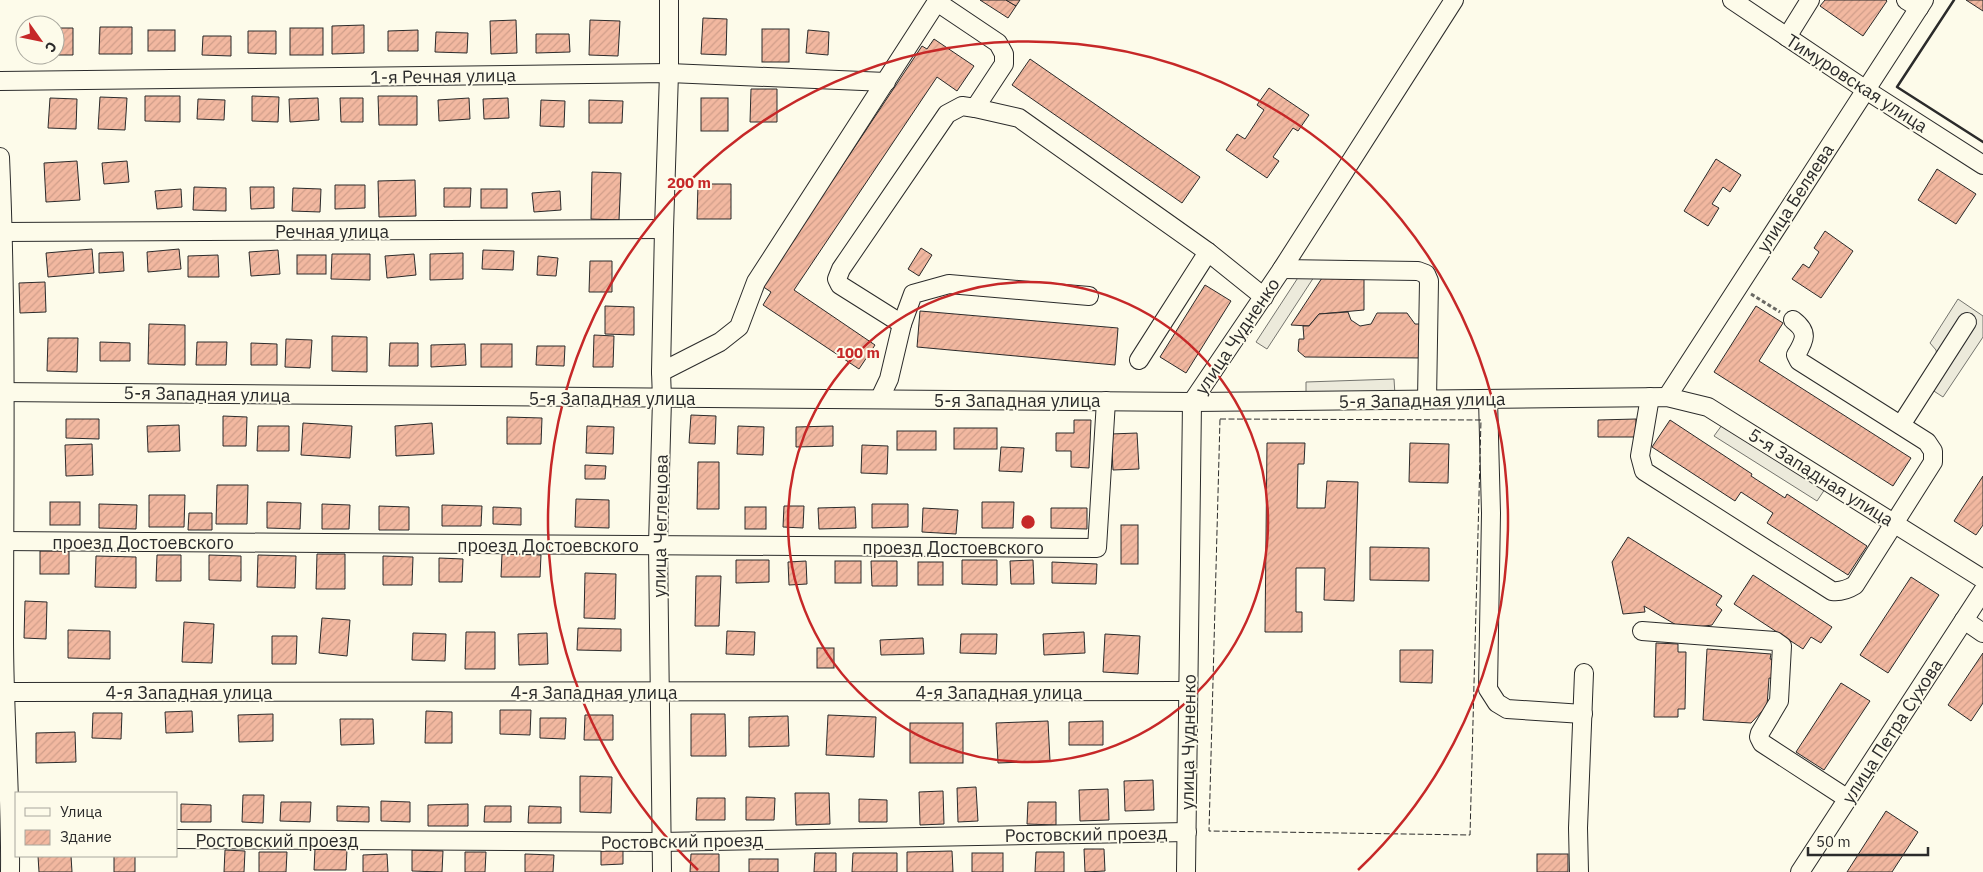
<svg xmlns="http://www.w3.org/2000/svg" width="1983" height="872" font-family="'IBM Plex Sans',sans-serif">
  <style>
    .parking { fill: #eceadb; stroke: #74746e }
    .building { fill: url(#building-hatch); stroke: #2b2b2b }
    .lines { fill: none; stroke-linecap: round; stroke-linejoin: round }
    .minor-casing { stroke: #2b2b2b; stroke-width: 20 }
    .path { stroke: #6a6964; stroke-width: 3; stroke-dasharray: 4 2.5; stroke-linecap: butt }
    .minor { stroke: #fdfbea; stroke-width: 18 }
    .fence { stroke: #2b2b2b; stroke-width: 1; stroke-dasharray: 6 2.5; stroke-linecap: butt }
    .wall { stroke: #2b2b2b; stroke-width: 2.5 }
    .ring { fill: none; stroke: #c62828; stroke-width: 2.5 }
    .labels { text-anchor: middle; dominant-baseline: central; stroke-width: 4; stroke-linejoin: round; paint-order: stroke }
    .street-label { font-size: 18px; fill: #2b2b2b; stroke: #fdfbea }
    .centre { fill: #c62828; stroke: #fdfbea; stroke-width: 2.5 }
    .ring-label { font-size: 15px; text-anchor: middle; font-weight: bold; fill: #c62828; stroke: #fdfbea; stroke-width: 4; stroke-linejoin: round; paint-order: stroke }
  </style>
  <defs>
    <pattern id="building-hatch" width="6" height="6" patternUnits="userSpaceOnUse" patternTransform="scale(1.25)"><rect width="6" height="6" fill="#f2b8a0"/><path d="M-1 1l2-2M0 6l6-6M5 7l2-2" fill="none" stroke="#d09e8a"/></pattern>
  </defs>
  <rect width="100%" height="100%" fill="#fdfbea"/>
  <g class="parking">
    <polygon points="1303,270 1314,277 1267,349 1256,342"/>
    <polygon points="1958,299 1983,316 1983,337 1943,397 1920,382 1937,356 1936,350 1930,343"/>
    <polygon points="1394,379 1395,395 1306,397 1306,382"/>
    <polygon points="1722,425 1825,489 1817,501 1714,436"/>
  </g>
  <g class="building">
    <polygon points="980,0 1006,0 1016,6 1008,18"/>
    <polygon points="1006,0 1020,0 1016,6"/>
    <polygon points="1825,0 1886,0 1887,1 1863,36 1820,6"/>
    <polygon points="1966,0 1983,0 1983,11"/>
    <polygon points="703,18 727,19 726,55 701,54"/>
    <polygon points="516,20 517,53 491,54 490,21"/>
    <polygon points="590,20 620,21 618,56 589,55"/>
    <polygon points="364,25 364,53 332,54 332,26"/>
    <polygon points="100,27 132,27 132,54 99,54"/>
    <polygon points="55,28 73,28 73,55 51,55 55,55"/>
    <rect x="290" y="28" width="33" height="27"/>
    <rect x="762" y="29" width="27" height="33"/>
    <rect x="148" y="30" width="27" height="21"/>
    <polygon points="418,30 418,51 388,51 388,31"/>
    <polygon points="808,30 829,32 828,55 806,53"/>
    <polygon points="248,31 276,31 276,54 248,53"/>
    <polygon points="436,32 468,33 467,53 435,52"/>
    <polygon points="536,34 569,34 570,52 536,53"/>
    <polygon points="203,36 231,36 231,56 202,55"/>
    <polygon points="934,39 974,66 957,91 937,77 794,290 875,345 859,369 763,305 771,292 762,286 922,46 927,49"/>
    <polygon points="1030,59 1200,177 1182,203 1012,85"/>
    <polygon points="1269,88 1309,115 1298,131 1293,128 1273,157 1279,161 1267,178 1226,150 1237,134 1245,139 1264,110 1257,105"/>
    <polygon points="751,89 777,89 777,122 750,122"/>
    <polygon points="145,96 180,96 180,122 145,121"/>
    <polygon points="252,96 279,97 278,122 252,121"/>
    <polygon points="378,96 417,96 417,125 379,125"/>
    <polygon points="100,97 127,98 125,130 98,129"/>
    <polygon points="50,98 77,99 76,129 48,128"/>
    <polygon points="318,98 319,120 290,122 289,99"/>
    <polygon points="340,98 363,98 363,122 341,122"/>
    <polygon points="469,98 470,119 439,121 438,100"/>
    <polygon points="508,98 509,118 484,119 483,99"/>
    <rect x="701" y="98" width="27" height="33"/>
    <polygon points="198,99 225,100 224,120 197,119"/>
    <polygon points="541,100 565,101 564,127 540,126"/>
    <polygon points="589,100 623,101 622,123 589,123"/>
    <polygon points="1716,159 1741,175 1730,192 1723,187 1712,204 1719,208 1708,226 1684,211"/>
    <polygon points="77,161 80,200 46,202 44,163"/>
    <polygon points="127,161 129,182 104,184 102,163"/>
    <polygon points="1937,169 1976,194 1956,224 1918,200"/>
    <polygon points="592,172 621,173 619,220 591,219"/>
    <polygon points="415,180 416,216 379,217 378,181"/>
    <polygon points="698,184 731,184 731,219 697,219"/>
    <polygon points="335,185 365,185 365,208 335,209"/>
    <polygon points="194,187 226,188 226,211 193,210"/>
    <polygon points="250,187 274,187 274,208 251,209"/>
    <polygon points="293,188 321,189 320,212 292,211"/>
    <polygon points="444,188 471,188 470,207 444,207"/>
    <polygon points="181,189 182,207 157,209 155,191"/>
    <rect x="481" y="189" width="26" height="19"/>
    <polygon points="560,191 561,210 534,212 532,193"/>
    <polygon points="1825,231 1853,251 1821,298 1792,279 1803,264 1809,268 1819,252 1814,248"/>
    <polygon points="921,248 932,255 919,276 908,269"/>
    <polygon points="92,249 94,273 48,277 46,253"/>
    <polygon points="179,249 181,269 148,272 147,252"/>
    <polygon points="278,250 280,274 251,276 249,252"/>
    <polygon points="483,250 514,251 513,270 482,269"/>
    <polygon points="123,252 124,271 99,273 99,253"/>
    <polygon points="463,253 463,279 430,280 430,254"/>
    <polygon points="332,254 370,254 370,280 331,279"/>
    <polygon points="414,254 416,275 387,278 385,256"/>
    <polygon points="218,255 219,277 188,277 188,256"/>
    <rect x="297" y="255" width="29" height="19"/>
    <polygon points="538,256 558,258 556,276 537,275"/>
    <polygon points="590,261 612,261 612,292 589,292"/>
    <polygon points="1322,278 1364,278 1364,310 1319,314 1309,326 1291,325"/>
    <polygon points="45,282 46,312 20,313 19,283"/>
    <polygon points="1205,285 1231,301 1186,373 1160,357"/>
    <polygon points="605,306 634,307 634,335 605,334"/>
    <polygon points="1756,306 1783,323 1759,361 1911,458 1893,486 1714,372"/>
    <polygon points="920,311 1118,328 1115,365 917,347"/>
    <polygon points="1348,312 1351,320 1360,326 1371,324 1377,313 1407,313 1415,324 1424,324 1424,358 1305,357 1298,351 1299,339 1304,339 1303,326 1309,326 1319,314"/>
    <polygon points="149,324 185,325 185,365 148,364"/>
    <polygon points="594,335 614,336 613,367 593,367"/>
    <polygon points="332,336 367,337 367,372 332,371"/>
    <polygon points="48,338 78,338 77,372 47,371"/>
    <polygon points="286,339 312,340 310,368 285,367"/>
    <polygon points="100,342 130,343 130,361 100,361"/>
    <polygon points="197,342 227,342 226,365 196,365"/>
    <polygon points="251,343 277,344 277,365 251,365"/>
    <polygon points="390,343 418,343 418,366 389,366"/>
    <polygon points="465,344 466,365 431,367 431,345"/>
    <rect x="481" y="344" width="31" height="23"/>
    <polygon points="537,346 565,346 564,366 536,365"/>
    <polygon points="691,415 716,416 715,444 689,443"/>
    <polygon points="223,416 247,417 246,446 223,446"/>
    <polygon points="507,417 542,418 541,444 507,444"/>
    <polygon points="66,419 99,419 99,439 66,438"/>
    <polygon points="1636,419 1636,437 1598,437 1598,420"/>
    <polygon points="1074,420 1091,420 1089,468 1071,467 1071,451 1056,451 1056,433 1074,433"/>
    <polygon points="1670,420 1752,474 1751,476 1785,498 1787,494 1867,546 1848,575 1767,523 1773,513 1741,492 1735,501 1652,447"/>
    <polygon points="303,423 352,426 350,458 301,455"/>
    <polygon points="432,423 434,454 396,456 395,426"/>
    <polygon points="179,425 180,451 148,452 147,426"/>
    <polygon points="258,426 289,426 289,451 257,451"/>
    <polygon points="587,426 614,427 613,454 586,453"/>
    <polygon points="738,426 764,427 763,455 737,454"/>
    <polygon points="833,426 833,446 796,447 796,427"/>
    <rect x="954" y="428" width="43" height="21"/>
    <rect x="897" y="431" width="39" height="19"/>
    <polygon points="1137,433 1139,469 1113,470 1111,434"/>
    <polygon points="1267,443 1305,443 1304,464 1298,464 1297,508 1325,508 1327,481 1358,482 1354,601 1324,600 1325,568 1296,568 1296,612 1302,612 1302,632 1265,632"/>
    <polygon points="1410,443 1449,444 1448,483 1409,482"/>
    <polygon points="92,444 93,475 66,476 65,445"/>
    <polygon points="862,445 888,446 887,474 861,473"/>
    <polygon points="1001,447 1024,448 1022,472 999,471"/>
    <polygon points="698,462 719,462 719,509 697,509"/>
    <polygon points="585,465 606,466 605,479 585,479"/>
    <polygon points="1983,476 1983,525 1976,535 1954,521"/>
    <polygon points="217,485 248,485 247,524 216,524"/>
    <polygon points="149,495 185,495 184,527 149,527"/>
    <polygon points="576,499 609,500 609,528 575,527"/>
    <rect x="50" y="502" width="30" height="23"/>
    <polygon points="267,502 301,503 300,529 267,528"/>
    <polygon points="982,502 1014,502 1013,528 982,528"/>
    <polygon points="99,504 137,505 136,529 99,528"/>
    <polygon points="322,504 350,505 349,529 322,529"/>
    <polygon points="872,504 908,504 908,527 872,528"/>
    <polygon points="442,505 482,506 481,526 442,526"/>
    <polygon points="379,506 409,507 409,530 379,530"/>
    <polygon points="784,506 804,506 803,528 783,527"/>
    <polygon points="493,507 521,508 521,525 493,524"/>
    <rect x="745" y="507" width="21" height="22"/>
    <polygon points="855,507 856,528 819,529 818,508"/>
    <polygon points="923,508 958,510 956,534 922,532"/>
    <polygon points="1051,508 1087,508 1087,529 1051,528"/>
    <polygon points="189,513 212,513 212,530 188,530"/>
    <rect x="1121" y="525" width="17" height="39"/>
    <polygon points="1628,537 1722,596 1716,605 1722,610 1712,625 1683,629 1644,606 1645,612 1623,614 1612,562"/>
    <polygon points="1370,547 1429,548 1429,581 1370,580"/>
    <rect x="40" y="551" width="29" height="23"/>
    <polygon points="317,554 345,554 345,589 316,589"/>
    <polygon points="502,554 541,555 540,577 501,577"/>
    <polygon points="157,555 181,555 181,581 156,581"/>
    <polygon points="209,555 241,556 241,581 209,580"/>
    <polygon points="258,555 296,556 295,588 257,587"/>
    <polygon points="96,556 136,557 136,588 95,587"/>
    <polygon points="383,556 413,557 412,585 383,585"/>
    <polygon points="439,558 463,559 462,582 439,582"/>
    <polygon points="736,560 769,560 769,582 736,583"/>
    <polygon points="962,560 997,560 997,585 962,584"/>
    <polygon points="1033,560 1034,584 1011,584 1010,561"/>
    <polygon points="806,561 807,584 789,585 788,562"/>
    <rect x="835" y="561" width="26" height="22"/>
    <polygon points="871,561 897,561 897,586 872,586"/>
    <rect x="918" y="562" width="25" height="23"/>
    <polygon points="1052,562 1097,564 1096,584 1052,583"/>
    <polygon points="585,573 616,574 615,619 584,618"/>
    <polygon points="1753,575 1832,627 1821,643 1811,637 1803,649 1734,604"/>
    <polygon points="696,576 721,576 719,626 695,626"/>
    <polygon points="1911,577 1939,595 1888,673 1860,655"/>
    <polygon points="25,601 47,602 46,639 24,638"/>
    <polygon points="322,618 350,620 347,656 319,653"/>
    <polygon points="184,622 214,624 212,663 182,662"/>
    <polygon points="578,628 621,629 621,651 577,650"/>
    <polygon points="68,630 110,631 110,659 68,658"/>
    <polygon points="727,631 755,632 754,655 726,654"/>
    <polygon points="466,632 495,632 495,669 465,669"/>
    <polygon points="1084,632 1085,653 1044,655 1043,634"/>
    <polygon points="413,633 446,634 445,661 412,660"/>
    <polygon points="547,633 548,664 519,665 518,634"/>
    <polygon points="961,634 997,634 996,654 960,653"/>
    <polygon points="1105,634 1140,636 1138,674 1103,672"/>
    <polygon points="272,636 297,636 296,664 272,664"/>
    <polygon points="923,638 924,654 881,655 880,640"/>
    <polygon points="1656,643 1678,644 1678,652 1686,652 1685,709 1678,709 1678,717 1654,717"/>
    <rect x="817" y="648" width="17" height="20"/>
    <polygon points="1707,649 1771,654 1770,659 1778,660 1777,679 1769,678 1767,706 1751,723 1703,720"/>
    <polygon points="1400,650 1433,650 1432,683 1400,682"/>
    <polygon points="1983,653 1983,703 1971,721 1948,705"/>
    <polygon points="1841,683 1870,701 1824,770 1796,752"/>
    <polygon points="500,710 531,710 530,735 500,734"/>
    <polygon points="192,711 193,732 166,733 165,712"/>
    <polygon points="426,711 452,712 452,743 425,743"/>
    <polygon points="93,713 122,713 121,739 92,738"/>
    <polygon points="273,714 273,741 239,742 238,715"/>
    <polygon points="691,714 725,714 726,756 691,756"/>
    <polygon points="585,715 613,715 613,740 584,740"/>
    <polygon points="828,715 876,717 874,757 826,755"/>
    <polygon points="788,716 789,746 749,747 749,717"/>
    <polygon points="540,718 566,718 565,739 540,738"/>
    <polygon points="340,719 373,719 374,744 341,745"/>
    <polygon points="1048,721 1050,761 998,763 996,723"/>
    <polygon points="1103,721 1103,745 1069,745 1069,722"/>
    <rect x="910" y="723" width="53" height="40"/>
    <polygon points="75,732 76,762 36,763 36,733"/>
    <polygon points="580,776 612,777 611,813 580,812"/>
    <polygon points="1153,780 1154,810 1125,811 1124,781"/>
    <polygon points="976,787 978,821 958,822 957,788"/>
    <polygon points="1108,789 1109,820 1080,821 1079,790"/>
    <polygon points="943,791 944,824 920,825 919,792"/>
    <polygon points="795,793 829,793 830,824 796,825"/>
    <polygon points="243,795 264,795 263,823 242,822"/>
    <polygon points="746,797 775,798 774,820 746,820"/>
    <polygon points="697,798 725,798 725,820 696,820"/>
    <polygon points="859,799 887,800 887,822 859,822"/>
    <polygon points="381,801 410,802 410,822 381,821"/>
    <polygon points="281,802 311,802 310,822 280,821"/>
    <polygon points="1028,802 1056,802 1056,825 1027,824"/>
    <polygon points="181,804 211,805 211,822 181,822"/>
    <polygon points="468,804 468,826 428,826 428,805"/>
    <polygon points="337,806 369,807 369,822 337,821"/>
    <polygon points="485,806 511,806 511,822 484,822"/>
    <polygon points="529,806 561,807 561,823 528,823"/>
    <polygon points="1886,811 1918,832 1892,872 1847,872"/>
    <polygon points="315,849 347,850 346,870 314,870"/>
    <polygon points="1084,849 1104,849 1105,871 1085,872"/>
    <polygon points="225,850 245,851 244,872 224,872"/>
    <polygon points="412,850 443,851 442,872 412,871"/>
    <polygon points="623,850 623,864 601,865 601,851"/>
    <polygon points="952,851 953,872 907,872 907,852"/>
    <polygon points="259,852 287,852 286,872 259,872"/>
    <polygon points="465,852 486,852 485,872 465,872"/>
    <polygon points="1036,852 1064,852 1064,872 1035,872"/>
    <polygon points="815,853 836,853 836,872 814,872"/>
    <polygon points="853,853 897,853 897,872 852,872"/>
    <rect x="972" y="853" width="31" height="19"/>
    <polygon points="387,854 388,872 363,872 363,855"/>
    <polygon points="525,854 554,855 553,872 525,872"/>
    <polygon points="691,854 719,854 719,872 690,872"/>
    <rect x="1537" y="854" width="31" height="18"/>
    <polygon points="38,856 71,856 72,872 39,872"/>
    <rect x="114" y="856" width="21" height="16"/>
    <rect x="749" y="859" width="29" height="13"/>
  </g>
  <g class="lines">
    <g class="minor-casing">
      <g id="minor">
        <polyline points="1732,0 1866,90 1983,165"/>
        <polyline points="1906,0 1919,8"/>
        <polyline points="1787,37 1810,0"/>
        <polyline points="0,81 669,73 886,82"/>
        <polyline points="975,108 1019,118 1208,252 1264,297"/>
        <path d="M 0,157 C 7,317 4,477 4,637 C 4,716 11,794 10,872"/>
        <polyline points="0,232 664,229"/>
        <polyline points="1282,269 1418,271 1426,274 1429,281 1427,400"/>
        <polyline points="902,324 913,294 949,284 1089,296"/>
        <polyline points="1139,360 1208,252"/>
        <polyline points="661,372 720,342 739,327 756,282 938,0"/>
        <polyline points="0,392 1192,402 1667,397 1708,407 1983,579"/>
        <path d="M 1650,397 L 1640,456 L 1644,471 L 1832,591 C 1841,592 1847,590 1855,585 L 1933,462 L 1933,451 L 1927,442 L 1799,361 L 1796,355 C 1805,340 1809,332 1793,320"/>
        <polyline points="1667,397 1924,0"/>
        <polyline points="880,398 889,379 902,324 840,285 837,279 841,269 947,114 962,106 975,108 1004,64 1004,54 998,43 937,2"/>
        <polyline points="1488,399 1491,513 1488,689 1497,703 1507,709 1583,714"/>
        <polyline points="1901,425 1967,322"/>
        <polyline points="0,541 1097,548 1106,401"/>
        <polyline points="1964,620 1983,633"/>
        <polyline points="1642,631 1775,641 1782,646 1779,701 1760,733 1759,737 1762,743 1848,799"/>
        <polyline points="0,692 1188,691"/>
        <polyline points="176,839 661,842 1187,832"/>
        <polyline points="662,872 658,545 662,399 661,372 664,229 669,73 669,0"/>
        <polyline points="1186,872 1192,402 1282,269 1454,0"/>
        <polyline points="1579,872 1578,828 1584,673"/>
        <polyline points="1800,872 1983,591"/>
      </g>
    </g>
    <polyline class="path" points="1751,294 1780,312"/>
    <use href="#minor" class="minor"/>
    <polygon class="fence" points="1220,419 1481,420 1470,835 1209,831"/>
    <polyline class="wall" points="1954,0 1897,87 1983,142"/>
  </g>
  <g class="ring">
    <circle cx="1028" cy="522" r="240"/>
    <path d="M698 870A480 480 0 1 1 1358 870"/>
  </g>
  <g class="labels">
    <g class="street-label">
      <text transform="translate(443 76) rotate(-1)">1-я Речная улица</text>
      <text transform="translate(1857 83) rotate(33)">Тимуровская улица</text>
      <text transform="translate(1795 198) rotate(-57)">улица Беляева</text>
      <text x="332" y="231">Речная улица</text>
      <text transform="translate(1237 336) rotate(-56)">улица Чудненко</text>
      <text transform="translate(207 394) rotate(1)">5-я Западная улица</text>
      <text x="612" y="398">5-я Западная улица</text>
      <text x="1017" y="400">5-я Западная улица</text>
      <text transform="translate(1422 400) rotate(-1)">5-я Западная улица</text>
      <text transform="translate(1821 477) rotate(32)">5-я Западная улица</text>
      <text transform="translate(660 526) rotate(-89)">улица Чеглецова</text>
      <text x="143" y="542">проезд Достоевского</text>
      <text x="548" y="545">проезд Достоевского</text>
      <text x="953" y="547">проезд Достоевского</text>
      <text x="189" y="692">4-я Западная улица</text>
      <text x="594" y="692">4-я Западная улица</text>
      <text x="999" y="692">4-я Западная улица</text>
      <text transform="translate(1892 731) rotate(-57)">улица Петра Сухова</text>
      <text transform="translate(1188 742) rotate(-89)">улица Чудненко</text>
      <text transform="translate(1086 834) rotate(-1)">Ростовский проезд</text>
      <text x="277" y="840">Ростовский проезд</text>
      <text transform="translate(682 841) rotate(-1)">Ростовский проезд</text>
    </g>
  </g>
  <circle cx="1028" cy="522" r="8" class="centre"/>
  <g class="ring-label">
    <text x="689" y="188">200 m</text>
    <text x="858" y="358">100 m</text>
  </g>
  <rect x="15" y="792" width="162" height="65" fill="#fdfbea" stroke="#a9a89e"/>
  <rect x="25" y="808" width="25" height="8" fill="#fdfbea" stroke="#a9a89e"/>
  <text x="60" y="817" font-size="15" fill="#2b2b2b">Улица</text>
  <rect x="25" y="830" width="25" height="15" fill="url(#building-hatch)" stroke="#a9a89e"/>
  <text x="60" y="842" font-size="15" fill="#2b2b2b">Здание</text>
  <g transform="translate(40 40) rotate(123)"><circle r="24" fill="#fdfbea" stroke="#a9a89e"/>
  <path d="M0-4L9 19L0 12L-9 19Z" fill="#c62828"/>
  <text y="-8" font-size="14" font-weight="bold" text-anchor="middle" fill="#2b2b2b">С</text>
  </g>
  <path d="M1808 847v8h120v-8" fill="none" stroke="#2b2b2b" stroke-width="2.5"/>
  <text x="1816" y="847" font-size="15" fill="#2b2b2b" stroke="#fdfbea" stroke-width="4" paint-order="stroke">50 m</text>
</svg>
